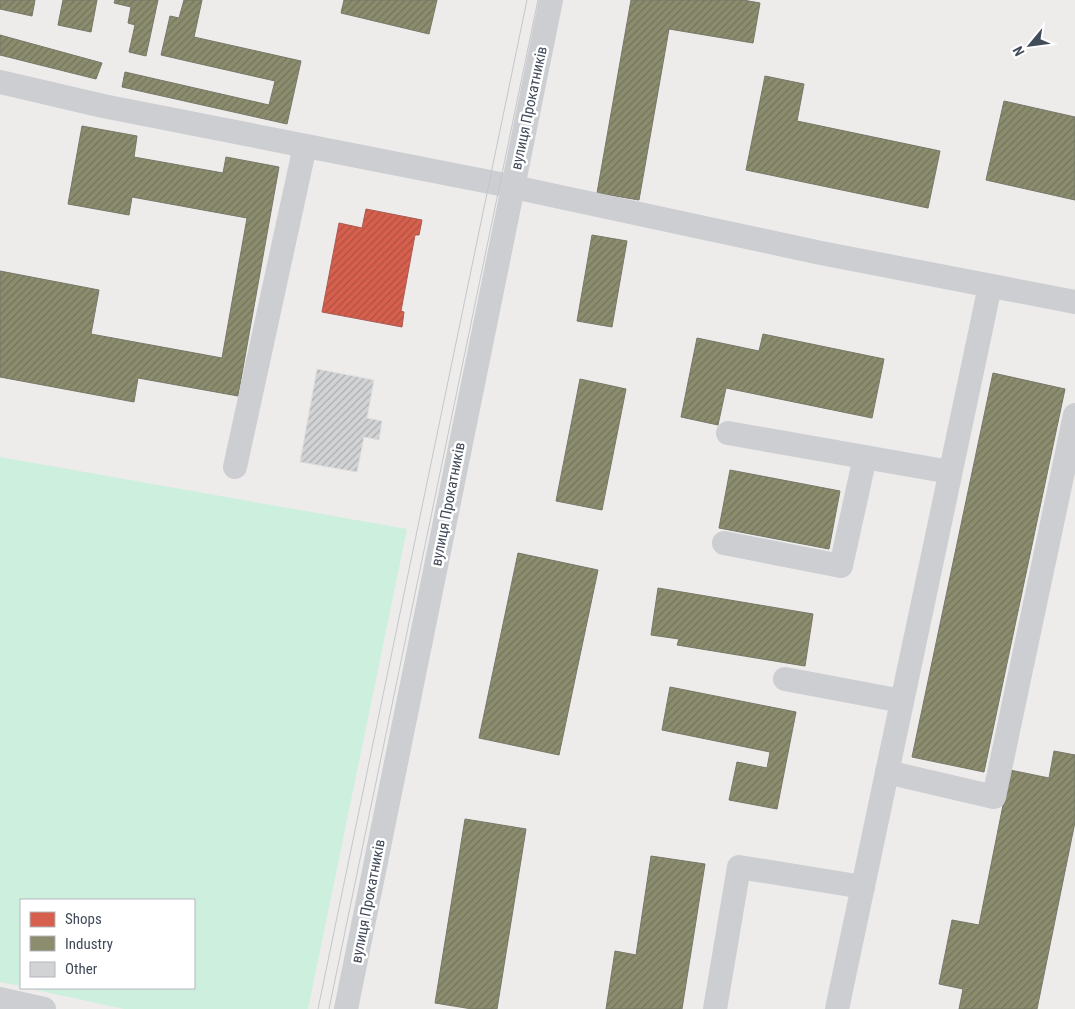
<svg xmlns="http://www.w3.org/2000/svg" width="1075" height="1009" font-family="'Roboto Condensed',sans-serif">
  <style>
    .green { fill: #cdefde }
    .shops { fill: url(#shops-hatch); stroke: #aa5a51 }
    .industry { fill: url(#industry-hatch); stroke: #767868 }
    .building { fill: url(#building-hatch); stroke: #dededf }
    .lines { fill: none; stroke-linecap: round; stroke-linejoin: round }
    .minor { stroke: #ccced2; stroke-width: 24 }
    .tram { stroke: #c4c6c9; stroke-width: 1 }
    .labels { text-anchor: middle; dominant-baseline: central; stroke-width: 5; stroke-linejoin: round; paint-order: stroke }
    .street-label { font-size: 15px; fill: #424b5a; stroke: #fff }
  </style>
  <defs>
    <pattern id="shops-hatch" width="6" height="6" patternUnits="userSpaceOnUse" patternTransform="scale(1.25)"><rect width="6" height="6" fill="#d6604d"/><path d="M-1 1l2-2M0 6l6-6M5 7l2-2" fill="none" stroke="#af5143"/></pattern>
    <pattern id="industry-hatch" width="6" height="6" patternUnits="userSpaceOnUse" patternTransform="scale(1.25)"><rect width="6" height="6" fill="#8c8c6e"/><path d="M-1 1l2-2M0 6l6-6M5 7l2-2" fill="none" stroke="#74745d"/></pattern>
    <pattern id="building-hatch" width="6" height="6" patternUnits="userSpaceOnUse" patternTransform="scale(1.25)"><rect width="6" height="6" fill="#d2d3d4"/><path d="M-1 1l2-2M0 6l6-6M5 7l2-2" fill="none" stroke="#acadaf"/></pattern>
  </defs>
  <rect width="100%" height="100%" fill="#edeceb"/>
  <polygon class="green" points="0,457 407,529 308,1009 124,1009 27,988 194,988 194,900 21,900 21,986 0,982"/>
  <polygon class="shops" points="366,209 422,220 419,235 415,235 401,311 404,312 402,327 322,312 339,223 362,228"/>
  <g class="industry">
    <polygon points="0,0 35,0 32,16 0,9"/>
    <polygon points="63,0 97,0 91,32 58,25"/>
    <polygon points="115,0 158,0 146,56 129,52 135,25 128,23 131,7 114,3"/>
    <polygon points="184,0 202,0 194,37 301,61 287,124 122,87 125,72 269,105 275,81 161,55 170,16 179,18"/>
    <polygon points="344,0 437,0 429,34 341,13"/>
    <polygon points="631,0 743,0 760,3 753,43 669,29 639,200 597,193"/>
    <polygon points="0,35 102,63 96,79 0,55"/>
    <polygon points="765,76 804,84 797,121 940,151 928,208 746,170"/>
    <polygon points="1004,101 1075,117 1075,200 986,180"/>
    <polygon points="82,126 137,136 134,157 223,173 226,157 279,167 238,396 138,378 134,402 0,377 0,271 99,290 91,334 222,358 247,218 132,197 129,215 68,204"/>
    <polygon points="592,235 627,241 612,327 577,321"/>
    <polygon points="763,334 884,359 872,418 726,388 718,425 681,417 697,338 759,351"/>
    <polygon points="993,373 1065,389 984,772 912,757"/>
    <polygon points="580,379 626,389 602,510 556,501"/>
    <polygon points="730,470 840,491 829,549 719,528"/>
    <polygon points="518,553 598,570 559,755 479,738"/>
    <polygon points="658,588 813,614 805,666 677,645 679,639 651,635"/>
    <polygon points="670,687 796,712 777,809 729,800 737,762 767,768 770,752 662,730"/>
    <polygon points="1054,751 1075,755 1075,822 1037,1009 959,1009 963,989 939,984 952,920 979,925 1010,770 1049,778"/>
    <polygon points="465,819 526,829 497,1009 472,1009 435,1003"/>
    <polygon points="651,856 705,864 682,1009 606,1009 615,951 636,955"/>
  </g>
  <polygon class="building" points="317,369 374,380 367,418 382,421 379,440 364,437 357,472 300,462"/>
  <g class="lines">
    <g class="minor">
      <polyline points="0,82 103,106 500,184 821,253 1075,302"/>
      <polyline points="728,433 950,472"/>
      <polyline points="235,467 305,146"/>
      <polyline points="724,543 841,566 865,457"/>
      <polyline points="785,679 902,701"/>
      <polyline points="887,772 994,797 1075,415"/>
      <polyline points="0,999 44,1009"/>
      <polyline points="346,1009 551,0"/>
      <polyline points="715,1009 739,867 863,887"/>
      <polyline points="837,1009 990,286"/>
    </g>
    <g class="tram">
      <polyline points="318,1009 527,0"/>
      <polyline points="329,1009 538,0"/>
    </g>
  </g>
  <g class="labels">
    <g class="street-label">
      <text transform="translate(529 108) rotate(-78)">вулиця Прокатників</text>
      <text transform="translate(448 504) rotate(-79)">вулиця Прокатників</text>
      <text transform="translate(368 901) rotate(-79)">вулиця Прокатників</text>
    </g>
  </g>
  <rect x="20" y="899" width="175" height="90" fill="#ffffff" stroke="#b3b7bd"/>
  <rect x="30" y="912" width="25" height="15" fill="#d6604d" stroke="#b3b7bd"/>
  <text x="65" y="924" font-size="15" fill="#424b5a">Shops</text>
  <rect x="30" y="936" width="25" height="15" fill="#8c8c6e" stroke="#b3b7bd"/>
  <text x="65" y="949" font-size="15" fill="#424b5a">Industry</text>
  <rect x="30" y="962" width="25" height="15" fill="#d2d3d4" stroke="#b3b7bd"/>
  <text x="65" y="974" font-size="15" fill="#424b5a">Other</text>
  <g transform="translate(1030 45) rotate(241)" stroke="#ffffff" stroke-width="4" paint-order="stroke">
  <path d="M0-4L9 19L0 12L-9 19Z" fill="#424b5a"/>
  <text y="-8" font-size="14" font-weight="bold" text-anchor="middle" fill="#424b5a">N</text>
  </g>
</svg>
